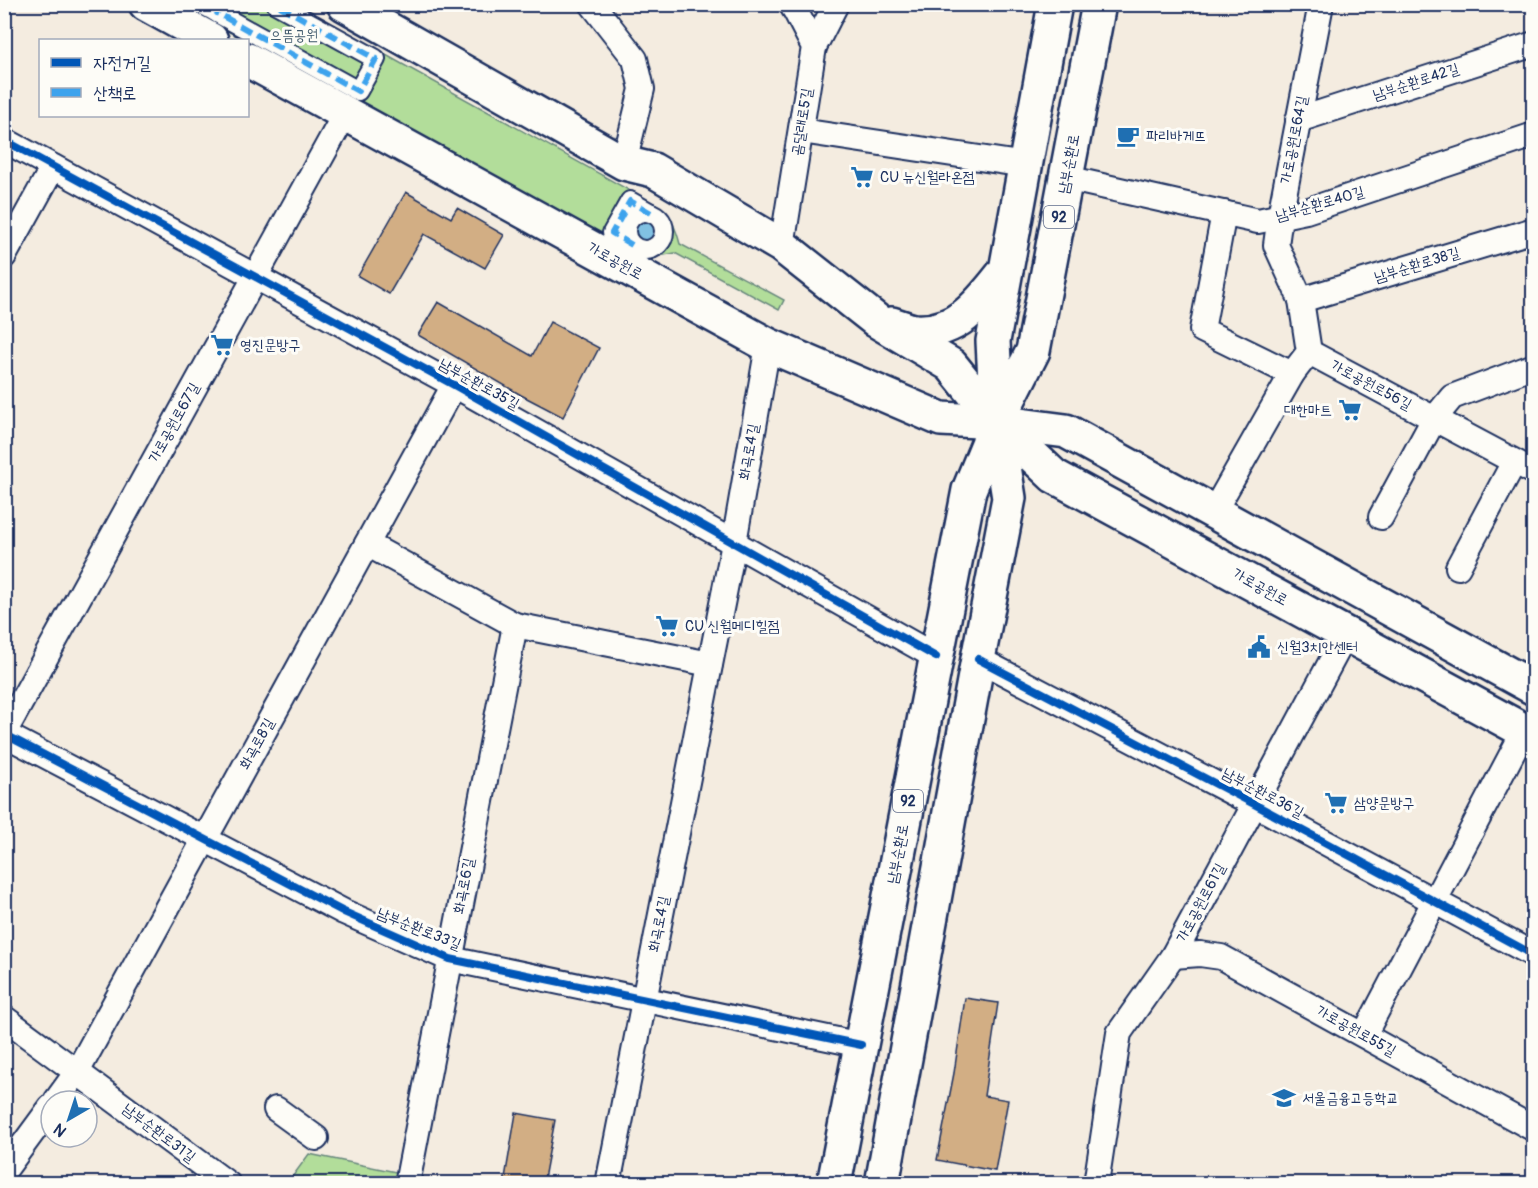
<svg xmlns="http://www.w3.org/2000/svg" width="1538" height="1188" font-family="Pangolin,'Poor Story',sans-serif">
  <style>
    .green { fill: #b2dd9a; stroke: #66867c; stroke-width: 1.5 }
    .water { fill: #81c1e2; stroke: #5887ad; stroke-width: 1.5 }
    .building { fill: #d2ae84; stroke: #1b2f5e; stroke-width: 1.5 }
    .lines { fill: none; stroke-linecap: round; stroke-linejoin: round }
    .pedestrian-casing { stroke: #1b2f5e; stroke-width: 22 }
    .minor-casing { stroke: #1b2f5e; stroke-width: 28 }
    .secondary-casing { stroke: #1b2f5e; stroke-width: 38 }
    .primary-casing { stroke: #1b2f5e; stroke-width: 38 }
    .pedestrian { stroke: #fdfcf7; stroke-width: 18 }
    .minor { stroke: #fdfcf7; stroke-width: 24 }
    .secondary { stroke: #fdfcf7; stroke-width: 33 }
    .primary { stroke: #fdfcf7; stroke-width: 33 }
    .quiet { stroke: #3da3ed; stroke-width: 6; stroke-dasharray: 12 6; stroke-linecap: butt }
    .cycleway-casing { stroke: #fdfcf7; stroke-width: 11 }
    .cycleway { stroke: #0057b8; stroke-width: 8 }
    .labels { text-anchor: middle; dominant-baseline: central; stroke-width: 6; stroke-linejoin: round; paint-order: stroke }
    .shield { fill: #fdfcf7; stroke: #5f6c8c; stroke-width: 1.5 }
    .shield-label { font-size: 14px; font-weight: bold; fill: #1b2f5e }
    .park-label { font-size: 15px; fill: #415a6d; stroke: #fdfcf7 }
    .street-label { font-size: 15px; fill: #1b2f5e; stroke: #fdfcf7 }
    .poi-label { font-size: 15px; fill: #1b2f5e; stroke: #fdfcf7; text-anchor: start }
  </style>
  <rect width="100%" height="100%" fill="#f4ece0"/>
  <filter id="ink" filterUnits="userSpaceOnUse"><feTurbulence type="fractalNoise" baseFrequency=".0167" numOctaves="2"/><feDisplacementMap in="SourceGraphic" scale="12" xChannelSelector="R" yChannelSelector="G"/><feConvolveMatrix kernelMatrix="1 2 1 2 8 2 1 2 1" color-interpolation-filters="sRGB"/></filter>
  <g filter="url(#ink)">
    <g class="green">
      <path d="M 180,5 L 296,5 L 661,208 C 672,220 676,228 680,244 L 784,300 L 779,310 L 675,253 L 648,258 L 636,255 Z"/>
      <polygon points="309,1154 401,1173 399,1183 287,1184"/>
    </g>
    <circle class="water" cx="645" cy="230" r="12"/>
    <g class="building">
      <polygon points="406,192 451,218 457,208 504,235 485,268 424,234 389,294 358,276"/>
      <polygon points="438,302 532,356 550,322 599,348 563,417 521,395 418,335"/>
      <polygon points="965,998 998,1003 984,1096 1008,1100 995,1171 937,1160 954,1073"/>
      <polygon points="516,1113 555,1120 543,1184 504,1184"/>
    </g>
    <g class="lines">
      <g class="pedestrian-casing">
        <g id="pedestrian">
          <polyline points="201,4 217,13"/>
          <polyline points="222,4 217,13 358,91 376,59 276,4"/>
          <circle cx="645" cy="231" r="19"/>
          <polyline points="632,245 612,233 630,201 651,213"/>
        </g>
      </g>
      <g class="minor-casing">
        <g id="minor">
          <polyline points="592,4 635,59 642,89 624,163"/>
          <polyline points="814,47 836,4"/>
          <polyline points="1298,120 1534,44"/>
          <polyline points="801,131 1025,165"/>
          <polyline points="4,140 454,385 936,657"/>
          <polyline points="1066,178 1258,221 1306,211 1534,135"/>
          <polyline points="1224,213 1202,330 1292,374"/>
          <polyline points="782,246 814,47 796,12 791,4"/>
          <polyline points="4,256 53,167"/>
          <polyline points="1301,300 1534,230"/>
          <polyline points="1309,352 1534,472"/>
          <polyline points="1213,513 1292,374 1309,352 1301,300 1276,245 1280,216 1321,4"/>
          <polyline points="1381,517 1434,419 1452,397 1534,366"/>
          <polyline points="367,544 515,625 710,664"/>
          <polyline points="1458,567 1514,462"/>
          <polyline points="978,659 1254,804 1534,955"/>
          <polyline points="4,733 345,114"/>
          <polyline points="4,734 344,912 450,959 861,1045"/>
          <polyline points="1173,956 1200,954 1221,957 1534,1129"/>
          <polyline points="4,1018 228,1184"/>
          <polyline points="1364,1035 1524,731"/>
          <polyline points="56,1101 77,1072 454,385"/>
          <polyline points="276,1109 316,1138"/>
          <polyline points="4,1171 51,1107"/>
          <polyline points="407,1184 515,625"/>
          <polyline points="608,1184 734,543 768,345"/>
          <polyline points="1096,1184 1119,1033 1173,956 1346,634"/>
        </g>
      </g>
      <g class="secondary-casing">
        <g id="secondary">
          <polyline points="146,4 211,40"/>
          <polyline points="344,4 624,163 653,170 782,246 877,321 951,365 997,422 1054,476 1534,736"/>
          <polyline points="248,60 768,345 941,419 997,422 1066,431 1534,688"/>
          <path d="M 892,324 C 899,326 907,330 915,331 C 959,334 982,300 1006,270"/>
        </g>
      </g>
      <g class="primary-casing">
        <g id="primary">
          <polyline points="834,1184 969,490 997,422 1033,351 1099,4"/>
          <polyline points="882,1184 978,659 1009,498 997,422 993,341 1055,4"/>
        </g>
      </g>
      <use href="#pedestrian" class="pedestrian"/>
      <use href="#minor" class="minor"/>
      <use href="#secondary" class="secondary"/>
      <use href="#primary" class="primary"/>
      <g class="quiet">
        <polyline points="201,4 217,13"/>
        <polyline points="222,4 217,13 358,91 376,59 276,4"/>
        <polyline points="632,245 612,233 630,201 651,213"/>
      </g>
      <g class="cycleway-casing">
        <g id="cycleway">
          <polyline points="4,140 454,385 936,657"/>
          <polyline points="978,659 1254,804 1534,955"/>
          <polyline points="4,734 344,912 450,959 861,1045"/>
        </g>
      </g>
      <use href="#cycleway" class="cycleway"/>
    </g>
  </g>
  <defs>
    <g id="cafe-bare" transform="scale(1.8)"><path d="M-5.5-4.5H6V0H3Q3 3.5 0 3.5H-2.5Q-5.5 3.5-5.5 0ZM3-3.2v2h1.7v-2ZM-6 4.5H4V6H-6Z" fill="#1f6fb2" stroke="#fdfcf7" stroke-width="2.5" paint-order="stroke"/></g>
    <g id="supermarket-bare" transform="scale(1.8)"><path d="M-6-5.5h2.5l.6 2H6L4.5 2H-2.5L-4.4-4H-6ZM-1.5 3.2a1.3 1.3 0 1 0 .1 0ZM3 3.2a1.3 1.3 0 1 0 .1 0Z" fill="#1f6fb2" stroke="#fdfcf7" stroke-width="2.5" paint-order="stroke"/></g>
    <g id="civic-bare" transform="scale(1.8)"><path d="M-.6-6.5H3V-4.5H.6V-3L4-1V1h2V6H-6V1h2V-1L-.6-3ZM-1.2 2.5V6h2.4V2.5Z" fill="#1f6fb2" stroke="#fdfcf7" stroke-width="2.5" paint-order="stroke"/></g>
    <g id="school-bare" transform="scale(1.8)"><path d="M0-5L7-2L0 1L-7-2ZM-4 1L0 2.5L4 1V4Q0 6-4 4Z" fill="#1f6fb2" stroke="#fdfcf7" stroke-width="2.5" paint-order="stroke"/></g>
  </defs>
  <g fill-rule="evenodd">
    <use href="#cafe-bare" x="1128" y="136"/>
    <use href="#supermarket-bare" x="862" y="177"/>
    <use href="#supermarket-bare" x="222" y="345"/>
    <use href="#supermarket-bare" x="1350" y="410"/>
    <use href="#supermarket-bare" x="667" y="626"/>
    <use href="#civic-bare" x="1259" y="647"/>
    <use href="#supermarket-bare" x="1336" y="803"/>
    <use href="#school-bare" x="1284" y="1098"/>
  </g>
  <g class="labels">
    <g class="shield">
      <rect x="1044" y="206" width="30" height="22" rx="4.5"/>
      <rect x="893" y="790" width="30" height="22" rx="4.5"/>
    </g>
    <g class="shield-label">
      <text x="1059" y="217">92</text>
      <text x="908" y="801">92</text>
    </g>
    <g class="park-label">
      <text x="294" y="35">으뜸공원</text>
    </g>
    <g class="street-label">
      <text transform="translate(1416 82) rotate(-18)">남부순환로42길</text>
      <text transform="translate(802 122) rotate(-81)">곰달래로5길</text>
      <text transform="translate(1294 140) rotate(-79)">가로공원로64길</text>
      <text transform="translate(1069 164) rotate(-79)">남부순환로</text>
      <text transform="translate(1320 204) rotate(-16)">남부순환로40길</text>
      <text transform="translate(615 261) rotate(29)">가로공원로</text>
      <text transform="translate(1417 265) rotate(-17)">남부순환로38길</text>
      <text transform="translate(479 384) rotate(29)">남부순환로35길</text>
      <text transform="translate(1371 385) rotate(28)">가로공원로56길</text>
      <text transform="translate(174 423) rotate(-61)">가로공원로67길</text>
      <text transform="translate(749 452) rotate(-80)">화곡로4길</text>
      <text transform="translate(1260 587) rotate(29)">가로공원로</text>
      <text transform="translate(257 744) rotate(-61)">화곡로8길</text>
      <text transform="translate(1263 793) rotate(28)">남부순환로36길</text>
      <text transform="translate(898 854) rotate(-79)">남부순환로</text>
      <text transform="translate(464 886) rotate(-79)">화곡로6길</text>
      <text transform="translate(1201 903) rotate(-62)">가로공원로61길</text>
      <text transform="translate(659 924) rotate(-79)">화곡로4길</text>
      <text transform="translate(419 929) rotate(22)">남부순환로33길</text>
      <text transform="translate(1356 1031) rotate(29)">가로공원로55길</text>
      <text transform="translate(159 1133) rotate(37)">남부순환로31길</text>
    </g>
    <g class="poi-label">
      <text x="1146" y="136">파리바게뜨</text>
      <text x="880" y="177">CU 뉴신월라온점</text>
      <text x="240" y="345">영진문방구</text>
      <text x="1332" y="410" text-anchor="end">대한마트</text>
      <text x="685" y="626">CU 신월메디힐점</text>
      <text x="1277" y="647">신월3치안센터</text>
      <text x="1354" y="803">삼양문방구</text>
      <text x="1302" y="1098">서울금융고등학교</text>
    </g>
  </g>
  <rect width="1538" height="1188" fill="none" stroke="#fdfcf7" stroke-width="24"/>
  <rect x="12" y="12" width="1514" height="1164" fill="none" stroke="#1b2f5e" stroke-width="2" filter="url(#ink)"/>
  <rect x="39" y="39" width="210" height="78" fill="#fdfcf7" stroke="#a3aaba" stroke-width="1.5"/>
  <rect x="51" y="58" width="30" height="9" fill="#0057b8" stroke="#a3aaba" stroke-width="1.5"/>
  <text x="93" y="69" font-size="18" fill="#1b2f5e">자전거길</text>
  <rect x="51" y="88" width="30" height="9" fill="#3da3ed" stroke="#a3aaba" stroke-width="1.5"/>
  <text x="93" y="99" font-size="18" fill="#1b2f5e">산책로</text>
  <g transform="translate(69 1119) rotate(219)"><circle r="28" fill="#fdfcf7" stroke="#a3aaba" stroke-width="1.5"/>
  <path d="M0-4.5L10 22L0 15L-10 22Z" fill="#1f6fb2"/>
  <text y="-9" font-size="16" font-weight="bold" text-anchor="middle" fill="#1b2f5e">N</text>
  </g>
</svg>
